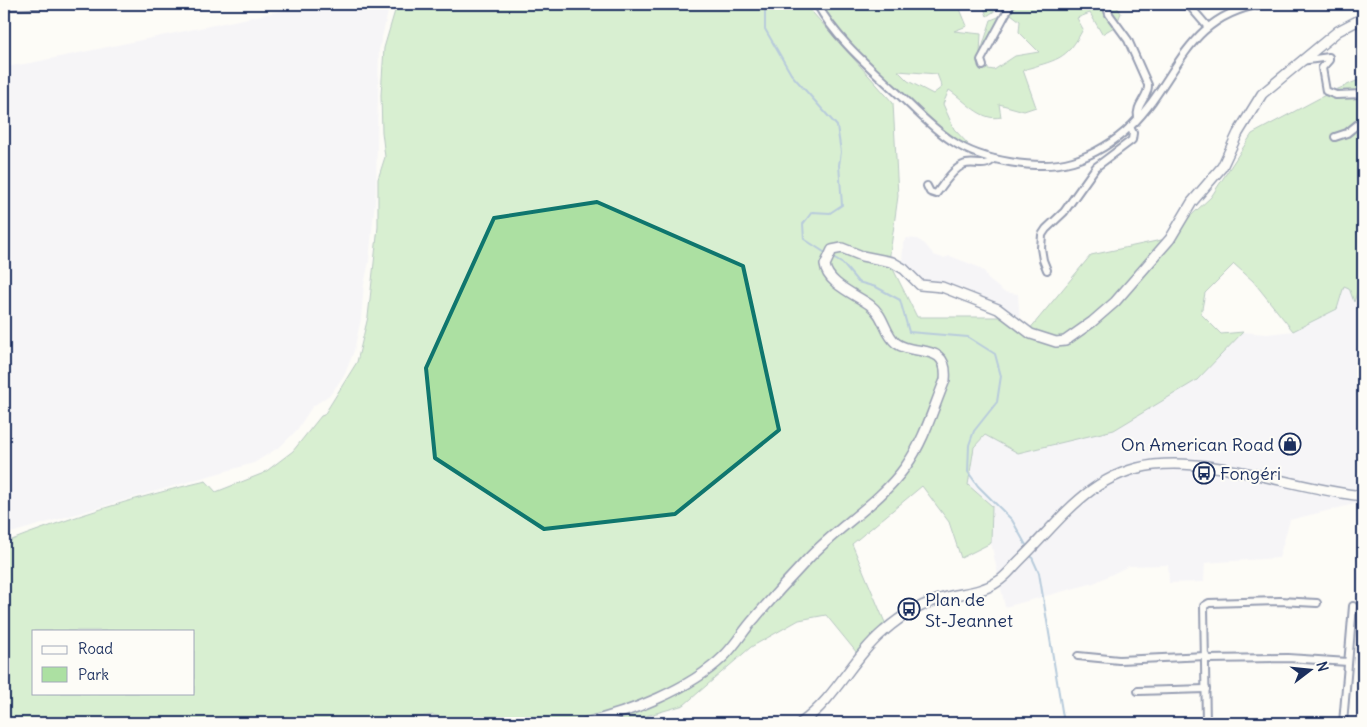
<svg xmlns="http://www.w3.org/2000/svg" width="1367" height="727" font-family="Delius,sans-serif">
  <style>
    .built { fill: #eeeef7 }
    .green { fill: #ace0a2; stroke: #648880; fill-rule: evenodd }
    .lines { fill: none; stroke-linecap: round; stroke-linejoin: round }
    .stream { stroke: #6391b9; stroke-width: 2 }
    .street-casing { stroke: #1b2f5e; stroke-width: 10 }
    .secondary-casing { stroke: #1b2f5e; stroke-width: 12 }
    .street { stroke: #fdfcf7; stroke-width: 6 }
    .secondary { stroke: #fdfcf7; stroke-width: 9 }
    .marked { fill: none; stroke: #0f766e; stroke-width: 4; stroke-linejoin: round }
    .labels { text-anchor: middle; dominant-baseline: central; stroke-width: 4; stroke-linejoin: round; paint-order: stroke }
    .poi-label { font-size: 18px; fill: #1b2f5e; stroke: #fdfcf7; text-anchor: start }
  </style>
  <rect width="100%" height="100%" fill="#fdfcf7"/>
  <filter id="ink" filterUnits="userSpaceOnUse"><feTurbulence type="fractalNoise" baseFrequency=".02" numOctaves="2"/><feDisplacementMap in="SourceGraphic" scale="10" xChannelSelector="R" yChannelSelector="G"/><feConvolveMatrix kernelMatrix="1 2 1 2 8 2 1 2 1" color-interpolation-filters="sRGB"/></filter>
  <g filter="url(#ink)">
    <g class="built">
      <polygon points="315,4 390,4 379,50 376,192 369,262 364,285 361,319 354,351 345,374 331,394 312,407 297,430 281,446 254,463 4,535 4,67 30,63"/>
      <polygon points="907,238 917,239 925,244 934,255 943,258 950,256 976,266 985,272 988,279 1004,292 1018,294 1020,322 920,282 902,263 903,243"/>
      <polygon points="1343,286 1349,288 1354,302 1363,310 1363,502 1290,520 1279,558 1205,563 1204,582 1169,583 1168,565 1129,566 1094,583 1005,607 991,543 992,506 968,485 974,447 986,435 1197,380 1243,332 1267,334 1293,331 1337,309"/>
      <polygon points="1363,521 1363,580 1357,580"/>
    </g>
    <g class="green">
      <path d="M 397,4 L 805,4 L 893,103 L 898,196 L 889,261 L 917,317 L 1000,317 L 1029,330 L 1091,255 L 1166,239 L 1211,197 L 1252,134 L 1329,93 L 1363,78 L 1363,274 L 1354,302 L 1349,288 L 1344,286 L 1337,309 L 1293,331 L 1253,281 L 1234,264 L 1205,293 L 1201,314 L 1221,334 L 1243,332 L 1197,380 L 1114,430 L 1018,453 L 985,435 L 974,447 L 968,485 L 992,506 L 991,543 L 961,558 L 949,522 L 922,486 L 852,544 L 886,625 L 857,653 L 826,615 L 799,620 L 751,647 L 684,705 L 622,723 L 464,723 L 433,715 L 383,722 L 357,719 L 280,721 L 280,723 L 4,723 L 4,543 C 70,517 137,497 206,481 L 216,492 L 264,473 L 293,451 L 321,416 L 324,415 L 357,362 L 368,317 L 378,227 L 378,179 L 385,157 L 382,132 L 381,95 L 384,48 ZM 34,631 L 194,631 L 194,693 L 34,693 Z"/>
      <path d="M 836,4 L 955,4 L 960,9 L 967,26 L 954,31 L 981,34 L 980,54 L 991,20 L 1003,15 L 1005,4 L 987,16 L 984,8 L 986,4 L 1115,4 L 1121,13 L 1116,26 L 1102,34 L 1090,13 L 1077,18 L 1083,29 C 1067,61 1055,60 1023,70 L 1036,107 L 1024,111 L 999,104 L 1001,117 C 981,122 965,100 949,90 L 943,104 L 954,129 L 968,144 L 964,144 L 942,129 L 896,86 L 851,46 L 825,9 ZM 1011,14 L 1020,21 L 1019,32 L 1039,52 L 1015,56 L 994,70 L 978,67 L 979,55 ZM 898,71 L 937,74 L 942,87 L 933,94 L 908,81 Z"/>
    </g>
    <g class="lines">
      <g class="stream">
        <polyline points="765,4 765,29 791,74 837,126 841,152 839,165 842,205 830,213 812,212 803,224 804,239 827,254"/>
        <polyline points="833,258 843,264 858,282 876,287 900,300 909,332 968,337 995,354 1001,376 997,402 974,431 969,445 968,472 978,486 1012,520 1027,547"/>
        <polyline points="1030,553 1039,573 1064,723"/>
      </g>
      <g class="street-casing">
        <g id="street">
          <path d="M 817,4 C 835,37 865,63 892,88 C 912,106 930,127 952,141 C 981,161 1039,171 1073,161 C 1093,155 1116,141 1131,126 C 1179,79 1184,17 1262,4"/>
          <path d="M 1106,4 L 1109,14 L 1128,40 L 1148,85 C 1149,97 1135,105 1138,118"/>
          <polyline points="1188,4 1207,26"/>
          <polyline points="4,6 56,4"/>
          <polyline points="1301,61 1329,57 1329,60 1322,68 1326,91 1336,95 1363,94"/>
          <polyline points="983,66 981,60 1011,4"/>
          <polyline points="1335,137 1347,133 1363,120"/>
          <path d="M 927,186 L 930,192 L 936,194 C 943,185 952,170 963,165 C 972,160 986,169 993,159"/>
          <polyline points="1047,270 1043,260 1041,248 1042,235 1046,229 1064,212 1096,167 1132,140 1133,133 1130,127"/>
          <polyline points="1078,656 1119,660 1206,656"/>
          <polyline points="1206,659 1288,658 1348,662"/>
          <polyline points="1138,691 1206,689"/>
          <polyline points="1206,723 1204,606 1209,603 1280,601 1317,603"/>
          <polyline points="1343,723 1353,606"/>
        </g>
      </g>
      <g class="secondary-casing">
        <g id="secondary">
          <path d="M 584,723 C 629,713 690,689 723,657 C 735,646 743,631 754,619 C 771,599 789,579 807,560 C 838,526 879,504 906,466 C 924,441 933,409 945,380 C 949,341 914,357 896,343 C 884,333 885,316 870,305 C 857,295 827,284 825,265 L 832,250 L 842,248 L 862,256 L 892,262 L 904,269 L 920,285 L 942,287 L 998,309 L 1031,334 L 1056,342 L 1065,341 L 1092,322 L 1115,302 L 1170,239 L 1192,202 L 1222,167 L 1238,133 L 1262,94 L 1338,31 L 1363,18"/>
          <path d="M 801,723 C 836,698 852,658 884,631 C 902,615 923,603 947,597 C 963,593 983,592 997,582 C 1006,577 1012,568 1019,561 C 1061,520 1090,473 1154,465 C 1221,458 1296,489 1363,496"/>
        </g>
      </g>
      <use href="#street" class="street"/>
      <use href="#secondary" class="secondary"/>
    </g>
  </g>
  <path d="M0 0H1367V727H0ZM 597,202 L 743,266 L 779,430 L 675,514 L 544,529 L 435,458 L 426,368 L 494,218 Z" fill="#fdfcf7" fill-opacity=".55" fill-rule="evenodd"/>
  <path class="marked" d="M 597,202 L 743,266 L 779,430 L 675,514 L 544,529 L 435,458 L 426,368 L 494,218 Z"/>
  <defs>
    <g id="shop-ring" transform="scale(1.125)"><circle r="9.5" fill="#fdfcf7" stroke="#1b2f5e" stroke-width="1.5"/><path d="M-5-2.5h2.3a2.7 3.5 0 0 1 5.4 0H5L5.5 6h-11ZM-1.5-2.5h3a1.5 2.3 0 0 0-3 0Z" fill="#1b2f5e"/></g>
    <g id="bus-ring" transform="scale(1.125)"><circle r="9.5" fill="#fdfcf7" stroke="#1b2f5e" stroke-width="1.5"/><path d="M-5-6H5V4H4V6H2V4H-2V6H-4V4H-5ZM-3.5-4V0h7V-4ZM-3.5 1.2v1.5H-2V1.2ZM2 1.2v1.5H3.5V1.2Z" fill="#1b2f5e"/></g>
  </defs>
  <g fill-rule="evenodd">
    <use href="#shop-ring" x="1290" y="444"/>
    <use href="#bus-ring" x="1204" y="473"/>
    <use href="#bus-ring" x="909" y="609"/>
  </g>
  <g class="labels">
    <g class="poi-label">
      <text x="1274" y="444" text-anchor="end">On American Road</text>
      <text x="1220" y="473">Fongéri</text>
      <text x="925" y="599">Plan de<tspan x="925" dy="21">St-Jeannet</tspan></text>
    </g>
  </g>
  <rect width="1367" height="727" fill="none" stroke="#fdfcf7" stroke-width="20"/>
  <rect x="10" y="10" width="1347" height="707" fill="none" stroke="#1b2f5e" stroke-width="2" filter="url(#ink)"/>
  <rect x="32" y="630" width="162" height="65" fill="#fdfcf7" stroke="#a3aaba"/>
  <rect x="42" y="646" width="25" height="8" fill="#fdfcf7" stroke="#a3aaba"/>
  <text x="78" y="654" font-size="15" fill="#1b2f5e">Road</text>
  <rect x="42" y="667" width="25" height="15" fill="#ace0a2" stroke="#a3aaba"/>
  <text x="78" y="680" font-size="15" fill="#1b2f5e">Park</text>
  <g transform="translate(1310 670) rotate(74)" stroke="#fdfcf7" stroke-width="4" paint-order="stroke">
  <path d="M0-4L9 19L0 12L-9 19Z" fill="#1b2f5e"/>
  <text y="-8" font-size="14" font-weight="bold" text-anchor="middle" fill="#1b2f5e">N</text>
  </g>
</svg>
